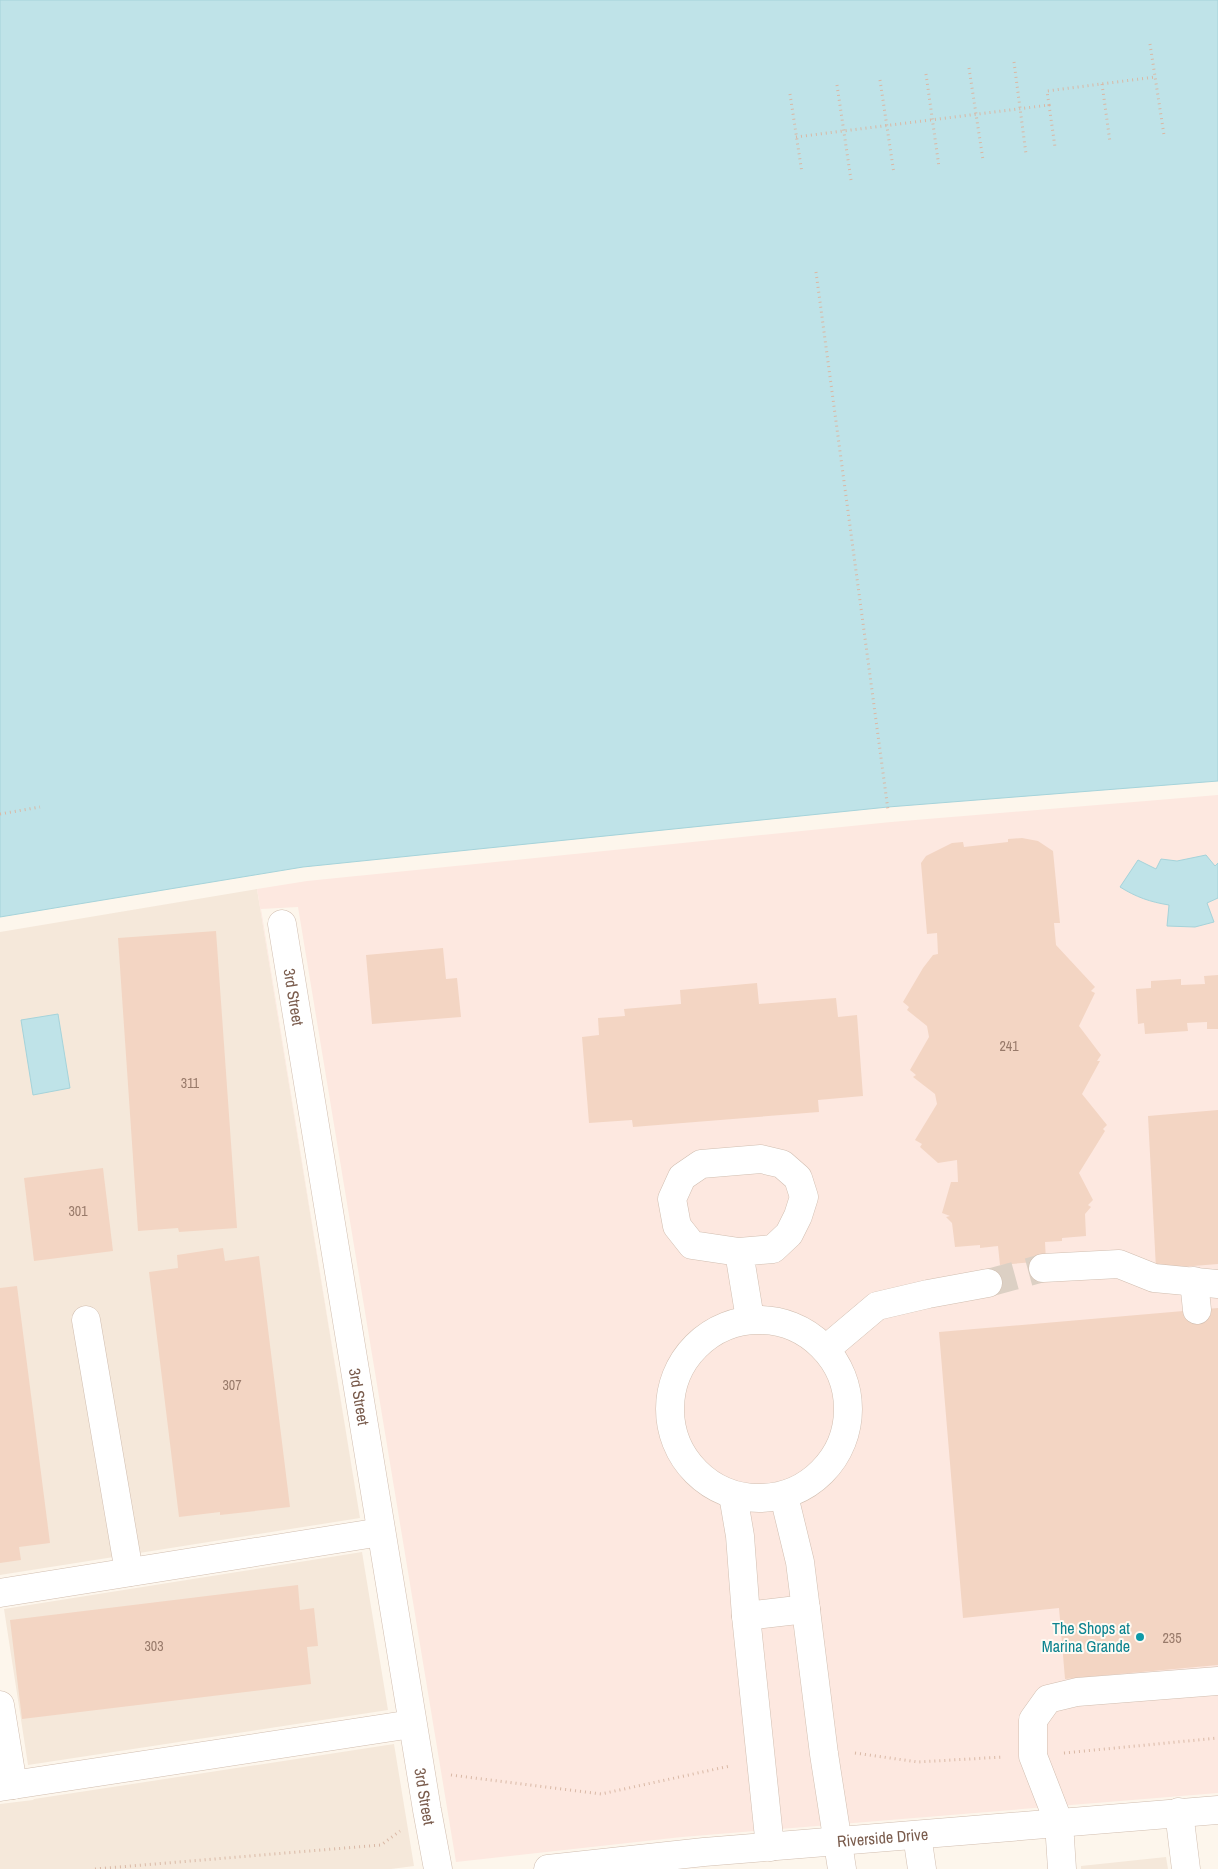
<svg xmlns="http://www.w3.org/2000/svg" width="1218" height="1869" font-family="'Archivo Narrow',sans-serif">
  <style>
    .residential { fill: #f5e8da }
    .commercial { fill: #fde8e0 }
    .water { fill: #bfe3e8; stroke: #a5d3da }
    .building { fill: #f3d5c3 }
    .lines { fill: none; stroke-linecap: round; stroke-linejoin: round }
    .minor-tunnel { stroke: #dcd0c4; stroke-width: 28; stroke-dasharray: 28 14; stroke-linecap: butt }
    .minor-casing { stroke: #d1beb0; stroke-width: 29 }
    .path { stroke: #d9b8a5; stroke-width: 3; stroke-dasharray: 1 4; stroke-linecap: butt }
    .minor { stroke: #fff; stroke-width: 28 }
    .culture-dot { fill: #0f9aa8; stroke: #fffaf3; stroke-width: 2 }
    .labels { text-anchor: middle; dominant-baseline: central; stroke-width: 4; stroke-linejoin: round; paint-order: stroke }
    .number-label { font-size: 14px; fill: #987a6a }
    .street-label { font-size: 16px; fill: #7a5c4d; stroke: #fffaf3 }
    .culture-label { font-size: 16px; fill: #0d838f; stroke: #fffaf3; text-anchor: end }
  </style>
  <rect width="100%" height="100%" fill="#fdf6ec"/>
  <g class="residential">
    <polygon points="257,889 360,1518 0,1575 0,932"/>
    <polygon points="362,1552 388,1710 28,1765 4,1609"/>
    <polygon points="394,1744 414,1866 391,1869 0,1869 0,1804 33,1800 34,1799"/>
    <polygon points="1166,1857 1168,1869 1081,1869 1081,1866"/>
  </g>
  <polygon class="commercial" points="1218,795 1218,1793 682,1837 456,1862 298,907 261,909 360,1518 257,889 307,881 891,822"/>
  <g class="water">
    <polygon points="0,0 1218,0 1218,781 888,807 303,867 0,917"/>
    <path d="M 1206,855 L 1215,866 L 1218,863 L 1218,898 L 1207,903 L 1214,922 L 1195,927 L 1167,926 L 1169,905 C 1150,902 1136,897 1120,887 L 1138,860 L 1156,869 L 1161,859 L 1177,861 Z"/>
    <polygon points="58,1014 70,1088 33,1095 21,1020"/>
  </g>
  <g class="building">
    <polygon points="1022,838 1038,841 1053,851 1060,923 1054,923 1056,945 1095,987 1091,991 1095,993 1079,1026 1101,1055 1097,1061 1100,1061 1082,1094 1107,1125 1103,1129 1105,1131 1079,1173 1093,1200 1088,1205 1091,1207 1085,1214 1086,1236 1062,1238 1062,1241 1045,1242 1046,1261 1000,1265 998,1246 980,1248 980,1245 955,1247 952,1223 946,1217 950,1216 942,1213 951,1182 958,1182 957,1160 938,1163 920,1147 922,1144 915,1140 937,1104 935,1094 913,1077 916,1075 910,1070 929,1037 927,1026 907,1010 909,1007 903,1002 923,968 933,955 938,954 937,933 927,934 921,863 926,856 952,843 963,842 964,847 1008,842 1008,839"/>
    <polygon points="216,931 237,1228 179,1232 178,1228 138,1231 118,938"/>
    <polygon points="443,948 446,979 457,978 461,1017 372,1024 366,955"/>
    <polygon points="1218,975 1218,1029 1207,1029 1207,1022 1187,1023 1188,1031 1145,1034 1144,1023 1138,1024 1136,989 1151,988 1151,981 1181,979 1181,985 1205,984 1204,976"/>
    <polygon points="757,983 759,1004 836,998 838,1017 857,1015 863,1096 818,1100 819,1112 633,1127 632,1120 589,1123 582,1037 599,1035 598,1018 625,1016 624,1009 681,1004 680,990"/>
    <polygon points="1218,1110 1218,1264 1156,1269 1148,1116"/>
    <polygon points="103,1168 113,1251 34,1261 24,1178"/>
    <polygon points="223,1248 225,1261 259,1256 290,1507 220,1515 220,1512 179,1517 149,1272 178,1268 177,1255"/>
    <polygon points="17,1286 50,1543 19,1547 21,1560 0,1563 0,1288"/>
    <polygon points="1218,1308 1218,1665 1065,1679 1059,1608 963,1618 939,1332"/>
    <polygon points="298,1585 300,1610 314,1608 318,1646 307,1647 311,1684 22,1719 10,1620"/>
  </g>
  <g class="lines">
    <polyline class="minor-tunnel" points="988,1283 1043,1268"/>
    <g class="minor-casing">
      <g id="minor">
        <path id="s1" d="M 282,924 L 427,1810 L 438,1869"/>
        <polyline points="739,1252 773,1249 789,1234 798,1216 804,1197 798,1178 782,1164 761,1159 701,1164 682,1177 672,1199 677,1226 692,1245 739,1252 750,1319"/>
        <polyline points="1043,1268 1119,1264 1154,1278 1218,1284"/>
        <polyline points="1194,1281 1197,1310"/>
        <circle cx="759" cy="1409" r="89"/>
        <polyline points="86,1320 129,1572"/>
        <polyline points="826,1349 877,1306 928,1294 988,1283"/>
        <polyline points="733,1495 740,1536 746,1616 770,1847"/>
        <polyline points="784,1496 800,1562 824,1754 842,1869"/>
        <polyline points="0,1593 381,1532"/>
        <polyline points="746,1616 806,1609"/>
        <polyline points="0,1705 13,1785"/>
        <polyline points="0,1787 412,1724"/>
        <polyline points="1179,1812 1186,1869"/>
        <polyline points="917,1835 922,1869"/>
        <path id="s2" d="M 548,1869 L 704,1852 L 1218,1810"/>
        <polyline points="1062,1869 1059,1823 1033,1756 1033,1720 1048,1699 1077,1692 1218,1681"/>
      </g>
    </g>
    <g class="path">
      <polyline points="1150,44 1164,135"/>
      <polyline points="1014,62 1026,154"/>
      <polyline points="969,68 983,160"/>
      <polyline points="926,74 939,167"/>
      <polyline points="880,80 894,174"/>
      <polyline points="1102,84 1110,142"/>
      <polyline points="837,85 851,180"/>
      <polyline points="790,94 802,173"/>
      <polyline points="1049,105 1055,147"/>
      <polyline points="796,137 1049,105 1047,91 1155,77"/>
      <polyline points="816,272 888,810"/>
      <polyline points="0,814 40,807"/>
      <polyline points="855,1753 918,1762 1003,1757"/>
      <polyline points="1064,1753 1218,1738"/>
      <polyline points="451,1775 601,1794 730,1766"/>
      <polyline points="95,1869 381,1845 400,1831"/>
    </g>
    <use href="#minor" class="minor"/>
  </g>
  <circle class="culture-dot" cx="1140" cy="1637" r="5"/>
  <g class="labels">
    <g class="number-label">
      <text x="1009" y="1046">241</text>
      <text x="190" y="1083">311</text>
      <text x="78" y="1211">301</text>
      <text x="232" y="1385">307</text>
      <text x="1172" y="1638">235</text>
      <text x="154" y="1646">303</text>
    </g>
    <g class="street-label">
      <text stroke="none"><textPath href="#s1" startOffset="74">3rd Street</textPath></text>
      <text stroke="none"><textPath href="#s1" startOffset="479">3rd Street</textPath></text>
      <text stroke="none"><textPath href="#s1" startOffset="884">3rd Street</textPath></text>
      <text stroke="none"><textPath href="#s2" startOffset="336">Riverside Drive</textPath></text>
    </g>
    <g class="culture-label">
      <text x="1130" y="1628">The Shops at<tspan x="1130" dy="18">Marina Grande</tspan></text>
    </g>
  </g>
</svg>
